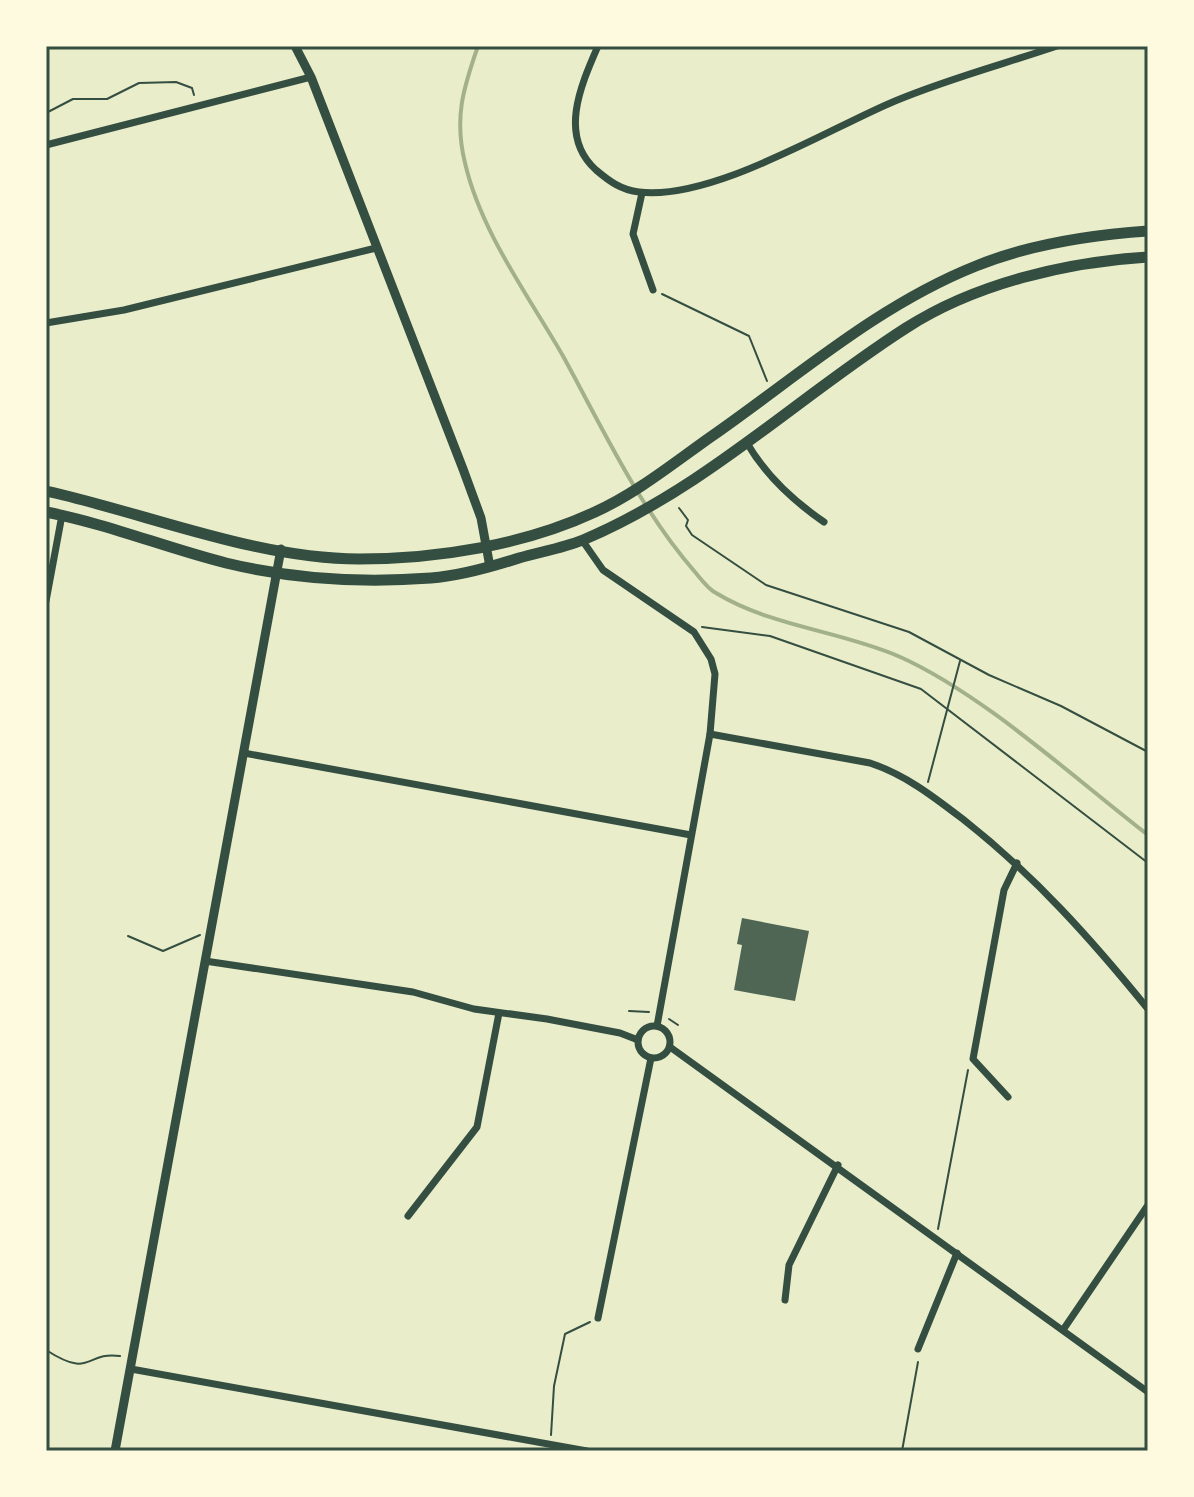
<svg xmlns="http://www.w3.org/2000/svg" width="1194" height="1497" font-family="'Public Sans',sans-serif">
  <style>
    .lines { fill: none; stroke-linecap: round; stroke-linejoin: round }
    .stream { stroke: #a3b18a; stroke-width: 4 }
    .building { fill: #4f6655 }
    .path { stroke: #344e41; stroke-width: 2 }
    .minor { stroke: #344e41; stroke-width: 7 }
    .tertiary { stroke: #344e41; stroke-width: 9 }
    .primary { stroke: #344e41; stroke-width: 11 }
    .neatline { fill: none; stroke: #344e41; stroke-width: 3 }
  </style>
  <rect width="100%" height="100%" fill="#e9edc9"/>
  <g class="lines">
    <path class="stream" d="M 478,46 C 463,89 454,118 465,163 C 481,232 528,295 563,356 C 603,429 640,509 695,572 C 701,579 708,589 716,593 C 770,626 840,631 898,656 C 982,693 1074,778 1148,835"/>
  </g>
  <polygon class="building" points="742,918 809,931 795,1001 734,990 742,945 737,944"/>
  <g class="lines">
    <g class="path">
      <polyline points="46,113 73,99 107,99 139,83 176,82 192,88 194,95"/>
      <polyline points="662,294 749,336 767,381"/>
      <polyline points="679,508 688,520 686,526 692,535 766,585 909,632 989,675 1061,706 1148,752"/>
      <polyline points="702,627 770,636 921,689 1148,863"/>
      <polyline points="928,782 960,661"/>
      <polyline points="128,936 163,951 200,935"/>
      <polyline points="629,1011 649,1012"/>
      <polyline points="669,1019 678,1025"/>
      <polyline points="938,1229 968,1070"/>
      <path d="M 46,1350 C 93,1380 84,1351 120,1356"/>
      <polyline points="551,1435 554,1386 565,1334 590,1322"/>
      <polyline points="902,1451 918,1362"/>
    </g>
    <g class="minor">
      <path d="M 598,46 C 581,85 558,136 596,170 C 609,181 621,190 639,192 C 712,201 828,129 895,101 C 947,79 1004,64 1057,46"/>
      <polyline points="46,145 311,77"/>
      <polyline points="642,193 633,234 653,290"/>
      <polyline points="46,323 124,310 376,248"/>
      <path d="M 747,443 C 766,476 792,500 824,522"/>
      <polyline points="582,540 603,570 694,632 711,659 715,674 710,734 657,1026"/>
      <polyline points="46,601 62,515"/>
      <path d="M 710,734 L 870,763 C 906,775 934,797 964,820 C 1035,876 1091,939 1148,1009"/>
      <polyline points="244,753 691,835"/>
      <polyline points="205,961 413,992 474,1009 547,1019 620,1033 638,1040"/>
      <circle cx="654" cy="1042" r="16"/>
      <polyline points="670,1047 1148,1392"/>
      <polyline points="1008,1097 973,1059 1004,890 1017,863"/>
      <polyline points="408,1216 477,1127 499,1013"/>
      <polyline points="785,1300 789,1265 838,1165"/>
      <polyline points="598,1318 651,1058"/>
      <polyline points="1063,1330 1148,1205"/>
      <polyline points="918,1349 957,1253"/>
      <polyline points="131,1369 587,1451"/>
    </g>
    <g class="tertiary">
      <polyline points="295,46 311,77 463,469 481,518 490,567"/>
      <polyline points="115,1451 281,549"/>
    </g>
    <g class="primary">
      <path d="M 46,491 C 146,513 256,559 359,559 C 438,559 524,545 595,512 C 637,493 675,462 712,436 C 798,376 878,305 976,266 C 1030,244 1090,235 1148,231"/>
      <path d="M 46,512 C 108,524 166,548 226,563 C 292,579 364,583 431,578 C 460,576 491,567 519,558 C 540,552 563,548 583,540 C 704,489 798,397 906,328 C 976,283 1067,262 1148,257"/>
    </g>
  </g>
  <rect width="1194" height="1497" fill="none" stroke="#fefae0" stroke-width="96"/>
  <rect x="48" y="48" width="1098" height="1401" class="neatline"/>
</svg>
